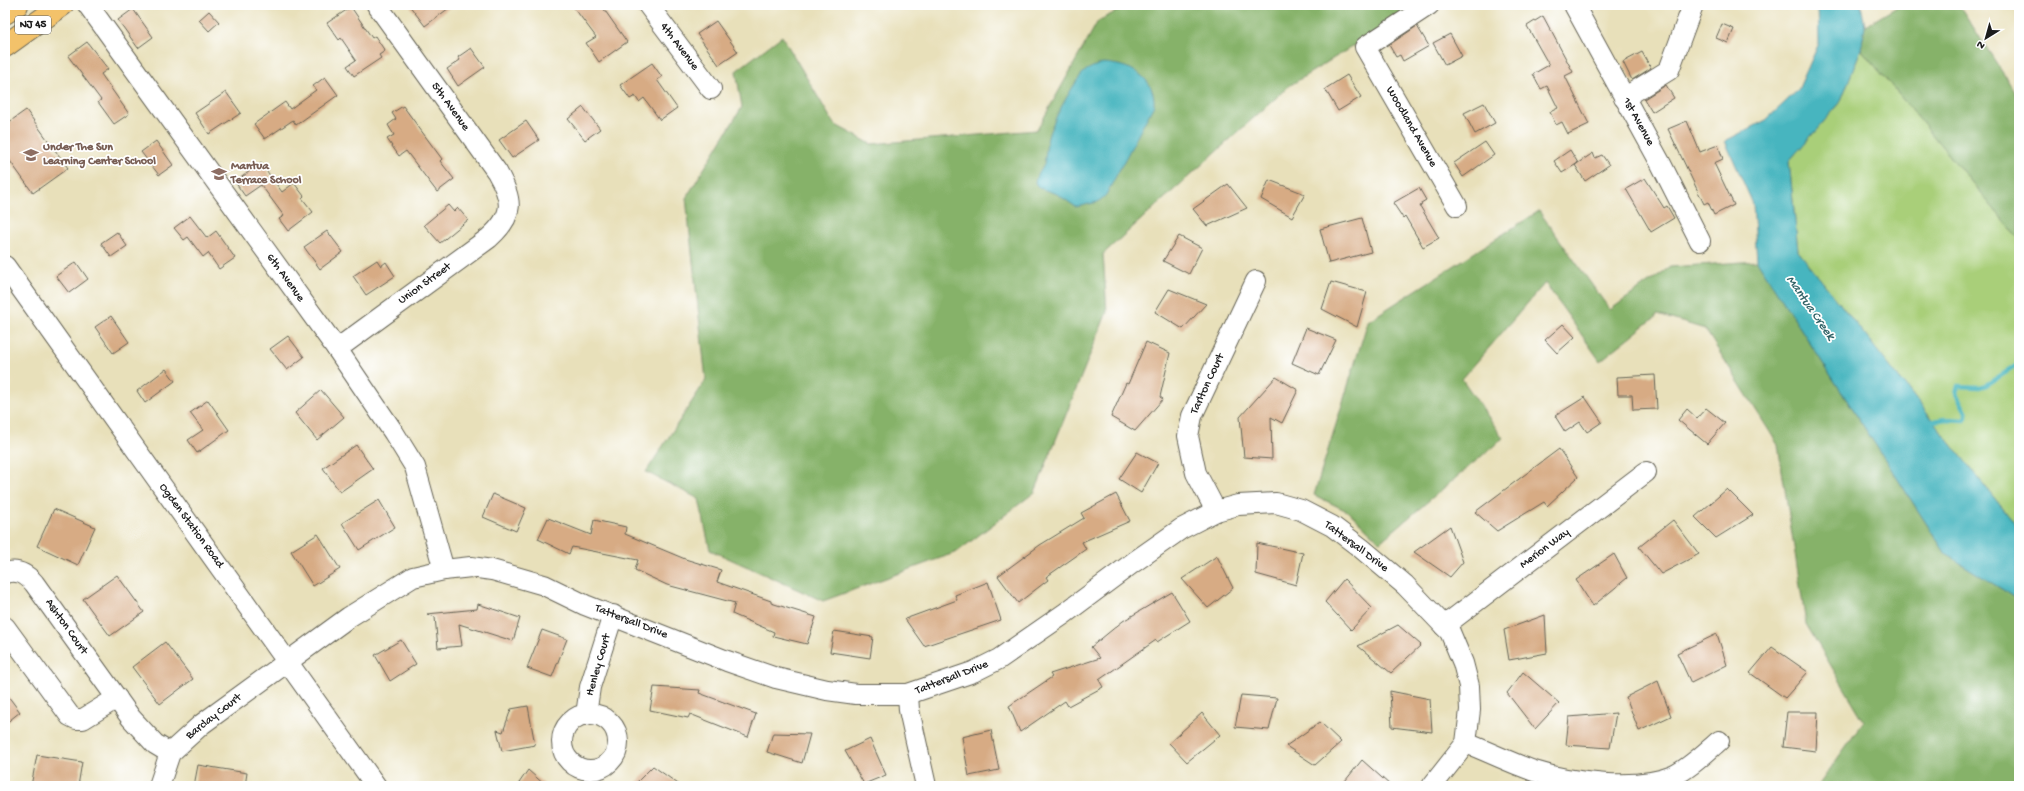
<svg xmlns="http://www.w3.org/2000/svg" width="2024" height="791" font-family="'Gochi Hand',sans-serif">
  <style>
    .green { fill: #a9cf79; stroke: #62764a }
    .forest { fill: #86b269; stroke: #516742 }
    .water { fill: #46b5bf; stroke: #31686e }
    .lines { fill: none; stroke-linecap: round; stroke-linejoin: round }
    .stream { stroke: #46b5bf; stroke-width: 4.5 }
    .building { fill: #d7ab84 }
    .minor-casing { stroke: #636153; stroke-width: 22 }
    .major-casing { stroke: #636153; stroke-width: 24 }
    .minor { stroke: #fff; stroke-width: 20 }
    .major { stroke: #f3c26a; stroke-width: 22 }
    .labels { text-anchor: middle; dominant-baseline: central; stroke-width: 3.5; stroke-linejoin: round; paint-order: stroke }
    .shield { fill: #fff; stroke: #606060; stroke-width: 1 }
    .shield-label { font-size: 11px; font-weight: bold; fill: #1c1c1c }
    .street-label { font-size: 12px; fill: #1c1c1c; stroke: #fff }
    .education-label { font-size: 12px; font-weight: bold; fill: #785e54; stroke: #fff; text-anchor: start }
    .water-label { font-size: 13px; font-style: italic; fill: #2f6165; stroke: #fff }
  </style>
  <rect width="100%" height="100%" fill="#fff"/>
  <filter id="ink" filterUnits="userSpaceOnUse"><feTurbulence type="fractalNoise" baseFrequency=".025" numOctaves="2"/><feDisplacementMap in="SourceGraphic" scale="8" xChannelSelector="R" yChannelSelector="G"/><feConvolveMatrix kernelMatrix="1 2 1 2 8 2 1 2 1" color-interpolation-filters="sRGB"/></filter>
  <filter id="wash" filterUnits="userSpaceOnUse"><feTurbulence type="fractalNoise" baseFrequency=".012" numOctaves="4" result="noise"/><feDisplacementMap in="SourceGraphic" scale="16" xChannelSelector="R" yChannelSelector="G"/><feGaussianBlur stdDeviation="0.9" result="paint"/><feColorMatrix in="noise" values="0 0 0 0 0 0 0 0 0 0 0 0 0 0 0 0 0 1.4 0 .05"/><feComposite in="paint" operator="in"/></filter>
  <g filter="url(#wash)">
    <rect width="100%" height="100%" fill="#e8e0ba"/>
    <polygon class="green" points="1861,49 2019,239 2019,529 1798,251 1789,161 1840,103"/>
    <g class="forest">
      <polygon points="1129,5 1419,5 1289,86 1103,254 1107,312 1035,492 957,552 823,601 710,550 699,499 646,472 706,380 686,198 742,107 736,71 782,36 834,124 871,144 1037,130 1098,21"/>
      <polygon points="1900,5 1959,5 2019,98 2019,239 1861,49 1865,26"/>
      <polygon points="1539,211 1610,310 1670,267 1757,261 1946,554 2019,600 2019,786 1818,786 1864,721 1806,624 1778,445 1705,329 1658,315 1600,361 1545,283 1462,379 1503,438 1380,542 1349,512 1314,495 1368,321"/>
    </g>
    <g class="water">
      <polygon points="1818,5 1861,5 1865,26 1861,49 1840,103 1789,161 1798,251 2019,529 2019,600 1946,554 1757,261 1753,204 1725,141 1766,120 1798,90 1819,43"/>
      <path d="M 1103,63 C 1128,64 1156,76 1154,105 L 1106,195 L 1098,202 L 1076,207 L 1057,194 L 1039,188 L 1035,183 C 1035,176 1042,171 1044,164 C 1046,155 1046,145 1048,137 C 1052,122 1072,86 1082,74 C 1087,68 1096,66 1103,63 Z"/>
    </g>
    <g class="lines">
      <polyline class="stream" points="1928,422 1946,419 1964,420 1966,417 1966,412 1956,393 1958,386 1979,387 1986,385 2019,364"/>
    </g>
    <g id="blocks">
      <g class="building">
        <polygon points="409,5 453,5 425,26"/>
        <polygon points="572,5 601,5 627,42 599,62 586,43 596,37"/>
        <polygon points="351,7 372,38 375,36 385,51 379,55 381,58 354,76 347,66 356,60 341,38 339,40 327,23"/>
        <polygon points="133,9 153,37 138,48 118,20"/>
        <polygon points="209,11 219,22 209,31 199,20"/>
        <polygon points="1543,16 1573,72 1565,76 1589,124 1568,134 1562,122 1556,125 1550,112 1558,108 1547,86 1541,89 1533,74 1549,65 1527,26"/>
        <polygon points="716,21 738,52 719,65 697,34"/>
        <polygon points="1722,24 1734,29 1728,43 1716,38"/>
        <polygon points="1417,26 1429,46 1403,61 1400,55 1396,57 1389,45"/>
        <polygon points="1450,34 1462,56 1445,65 1433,43"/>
        <polygon points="87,42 108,69 101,74 129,114 114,124 98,102 101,100 68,56"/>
        <polygon points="471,48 485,67 458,86 447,69 460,60 458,57"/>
        <polygon points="1642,52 1651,68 1632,80 1623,62"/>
        <polygon points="652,63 662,77 657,80 677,108 660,120 644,98 639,102 635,96 630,99 620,85"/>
        <polygon points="1347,75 1361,97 1338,111 1325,89"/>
        <polygon points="325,77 338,95 296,125 293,120 265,139 254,124 285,102 290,109 316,90 313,86"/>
        <polygon points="1666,85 1674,98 1652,112 1644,99"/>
        <polygon points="226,92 241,113 209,134 195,113"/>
        <polygon points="1484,103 1495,123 1475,134 1464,113"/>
        <polygon points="403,106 442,159 440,161 454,179 437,192 406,151 399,156 387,139 394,135 388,125 396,119 392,113"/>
        <polygon points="583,107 600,129 585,140 568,119"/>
        <polygon points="26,110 68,168 33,193 5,154 5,125"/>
        <polygon points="526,121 539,140 512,158 499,140"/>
        <polygon points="1687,121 1700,152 1718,145 1723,159 1714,163 1734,205 1714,215 1708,202 1704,204 1668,129"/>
        <polygon points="156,141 173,165 159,175 141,152"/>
        <polygon points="1485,142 1494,155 1463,177 1454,163"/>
        <polygon points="1570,150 1578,163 1562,173 1554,161"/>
        <polygon points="1593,153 1595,158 1602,155 1609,165 1585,181 1575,165"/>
        <polygon points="261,163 282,192 294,183 304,196 302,198 313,212 288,231 279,219 284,216 261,185 245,196 235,182"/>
        <polygon points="1645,178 1664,208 1667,206 1674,218 1651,232 1626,189"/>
        <polygon points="1269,180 1305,194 1292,217 1261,199"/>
        <polygon points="1228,184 1247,208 1207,226 1193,209"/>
        <polygon points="1419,188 1426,200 1421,203 1422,205 1420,206 1439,238 1423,247 1405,216 1403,218 1393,203"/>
        <polygon points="448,205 454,212 458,208 468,220 440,243 424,225"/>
        <polygon points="190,216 207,238 216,231 235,258 219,269 208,253 203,257 188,237 184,240 174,228"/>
        <polygon points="1362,218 1371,252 1329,263 1320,229"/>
        <polygon points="327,231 343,252 320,269 304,247"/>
        <polygon points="117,232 127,246 111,257 101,243"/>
        <polygon points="1179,236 1202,248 1189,274 1163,261"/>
        <polygon points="377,260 381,266 386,262 395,276 366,295 353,276"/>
        <polygon points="76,262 88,279 69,293 56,276"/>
        <polygon points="1331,282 1367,292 1357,327 1322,309"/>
        <polygon points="1169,289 1206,304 1183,329 1155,312"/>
        <polygon points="111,316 129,342 113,353 95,327"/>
        <polygon points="1563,324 1575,337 1557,353 1545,340"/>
        <polygon points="1306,328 1336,340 1319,375 1292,363"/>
        <polygon points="288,336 304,357 287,370 270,349"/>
        <polygon points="1146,342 1170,353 1160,397 1163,399 1135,431 1111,417 1126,383 1128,384"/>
        <polygon points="166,369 175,381 145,403 137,391"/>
        <polygon points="1655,375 1657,409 1633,410 1632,395 1618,395 1617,377"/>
        <polygon points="1276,377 1298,390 1282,423 1271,417 1272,459 1244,457 1240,417"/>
        <polygon points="321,390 344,417 317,440 295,413"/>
        <polygon points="1585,397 1602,422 1587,432 1580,422 1565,432 1555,416"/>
        <polygon points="208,400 229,430 197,453 188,440 203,430 190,413"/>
        <polygon points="1706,408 1725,423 1707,444 1678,420 1687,409 1697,418"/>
        <polygon points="356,445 373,469 340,492 323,468"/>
        <polygon points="1559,449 1578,477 1547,506 1544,502 1497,531 1475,512"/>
        <polygon points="1137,452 1158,463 1141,493 1119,479"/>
        <polygon points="1727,489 1753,515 1716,538 1695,517"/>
        <polygon points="493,494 526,508 516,531 483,517"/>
        <polygon points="1116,494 1130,521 1082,542 1086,549 1046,577 1048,580 1018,603 998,576 1040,545 1084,518 1081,513"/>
        <polygon points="379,500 395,527 359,550 342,523"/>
        <polygon points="54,509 95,527 78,565 37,546"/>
        <polygon points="548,518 591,535 594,520 626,527 625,534 685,559 721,570 717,582 771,601 771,603 816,617 807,644 773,636 774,632 732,614 735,603 667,585 635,570 638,560 572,547 569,554 538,539"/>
        <polygon points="1673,520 1699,554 1661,574 1639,547"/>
        <polygon points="1450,526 1463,562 1450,577 1414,552"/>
        <polygon points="318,534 340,569 313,586 291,551"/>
        <polygon points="1257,543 1303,553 1296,585 1256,574"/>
        <polygon points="1614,554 1627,578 1593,606 1576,580"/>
        <polygon points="1217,556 1233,588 1208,608 1182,579"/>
        <polygon points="117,575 144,612 110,636 83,599"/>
        <polygon points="1344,579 1372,608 1351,630 1325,602"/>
        <polygon points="988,582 1001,620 924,646 905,619 957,600 955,595"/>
        <polygon points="1172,592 1190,621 1157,642 1156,640 1099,680 1103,687 1068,706 1065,701 1020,732 1009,706 1052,677 1050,674 1100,658 1091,647 1123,621"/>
        <polygon points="478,604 520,618 513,641 459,624 462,646 438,648 435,617 427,614 477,609"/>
        <polygon points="1545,615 1547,653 1509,660 1504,630"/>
        <polygon points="1398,625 1421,645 1391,673 1358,646"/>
        <polygon points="542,630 567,639 552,677 527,668"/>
        <polygon points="834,631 873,637 870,658 830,652"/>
        <polygon points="1717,634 1727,665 1691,683 1677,653"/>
        <polygon points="401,640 416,664 390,681 375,655"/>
        <polygon points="165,642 193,679 160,704 132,667"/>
        <polygon points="1772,647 1808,672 1785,698 1750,673"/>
        <polygon points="1523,672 1559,703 1535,729 1507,693"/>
        <polygon points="1658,681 1671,716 1639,731 1626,697"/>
        <polygon points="654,687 700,690 699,693 756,714 748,737 690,714 688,718 650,710"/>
        <polygon points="1390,691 1430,699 1432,732 1392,727"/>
        <polygon points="5,692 20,712 5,724"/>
        <polygon points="1241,695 1277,698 1269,730 1235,727"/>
        <polygon points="528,706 535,745 502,751 497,730 503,732 511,709"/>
        <polygon points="1787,712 1818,712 1816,751 1783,747"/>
        <polygon points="1202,713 1220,735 1187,762 1169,743"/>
        <polygon points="1616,713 1610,748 1566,745 1569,717"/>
        <polygon points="1320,722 1341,742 1315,765 1286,746"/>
        <polygon points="991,730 999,770 969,776 962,737"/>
        <polygon points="773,733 810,734 802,763 767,752"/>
        <polygon points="870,739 886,775 864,784 845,751"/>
        <polygon points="37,755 82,762 78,786 31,786"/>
        <polygon points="1362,760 1391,786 1341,786"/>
        <polygon points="198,765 247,773 245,786 194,786"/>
        <polygon points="653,766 681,786 633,786"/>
        <polygon points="528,770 546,786 517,786"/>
      </g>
    </g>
  </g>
  <g filter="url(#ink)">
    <use href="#blocks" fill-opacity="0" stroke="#636153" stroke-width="1"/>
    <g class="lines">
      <g class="minor-casing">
        <g id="minor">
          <polyline points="88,5 337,349 394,433 415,467 444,570"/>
          <polyline points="648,5 711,89"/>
          <polyline points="1429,5 1365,47 1457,206"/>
          <polyline points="1574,5 1661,164 1700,241"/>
          <polyline points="1624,98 1669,70 1693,5"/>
          <polyline points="5,266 376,786"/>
          <path d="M 337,349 L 489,238 C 515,215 513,200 497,172 L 377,5"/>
          <polyline points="1216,511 1196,473 1188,436 1192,416 1256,281"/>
          <path d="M 5,573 C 17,569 26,574 34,583 L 131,718 L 155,744 L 170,753"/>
          <polyline points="1444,626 1646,472"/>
          <polyline points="5,627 70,716 76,719 83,719 117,698"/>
          <polyline points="908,694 909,710 926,786"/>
          <circle cx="590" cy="742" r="28"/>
          <polyline points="586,715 590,687 613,615"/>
          <path d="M 1466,743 C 1489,752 1511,763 1534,771 C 1571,783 1637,791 1673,776 C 1690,768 1705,753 1719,741"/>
          <polyline points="159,786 170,753 202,724 349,617 413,577 444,570 471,567 492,570 544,585 585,605 727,661 776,678 827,690 856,694 908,694 973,672 999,659 1064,614 1134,562 1181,529 1216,511 1238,505 1276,503 1301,510 1332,526 1361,548 1405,585 1450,632 1463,663 1469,686 1470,710 1466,743 1432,786"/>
        </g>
      </g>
      <g class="major-casing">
        <g id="major">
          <polyline points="5,13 17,5"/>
          <polyline points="5,46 62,5"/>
        </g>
      </g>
      <use href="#minor" class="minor"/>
      <use href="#major" class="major"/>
    </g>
  </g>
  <defs>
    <g id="school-bare" transform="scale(1.2)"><path d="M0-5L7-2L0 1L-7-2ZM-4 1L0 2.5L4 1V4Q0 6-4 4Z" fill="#8d6e63" stroke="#fff" stroke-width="2.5" paint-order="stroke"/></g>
  </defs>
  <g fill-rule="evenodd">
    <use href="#school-bare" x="31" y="155"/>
    <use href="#school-bare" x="219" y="174"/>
  </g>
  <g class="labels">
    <rect class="shield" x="15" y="16" width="36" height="18" rx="3"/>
    <g class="shield-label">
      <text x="33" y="25">NJ 45</text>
    </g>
    <g class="street-label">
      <text transform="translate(679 47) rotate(53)">4th Avenue</text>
      <text transform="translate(450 107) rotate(54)">5th Avenue</text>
      <text transform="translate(1638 122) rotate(61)">1st Avenue</text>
      <text transform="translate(1411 127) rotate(60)">Woodland Avenue</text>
      <text transform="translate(285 278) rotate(54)">6th Avenue</text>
      <text transform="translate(425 284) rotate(-36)">Union Street</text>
      <text transform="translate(1208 384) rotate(-65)">Tarlton Court</text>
      <text transform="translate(191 526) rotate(54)">Ogden Station Road</text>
      <text transform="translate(1356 547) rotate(37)">Tattersall Drive</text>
      <text transform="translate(1545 549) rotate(-37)">Merion Way</text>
      <text transform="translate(631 622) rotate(21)">Tattersall Drive</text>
      <text transform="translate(66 627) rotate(55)">Ashton Court</text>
      <text transform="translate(599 665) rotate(-74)">Henley Court</text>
      <text transform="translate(952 678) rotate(-21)">Tattersall Drive</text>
      <text transform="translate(214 717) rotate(-38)">Barclay Court</text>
    </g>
    <g class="education-label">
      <text x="43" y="148">Under The Sun<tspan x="43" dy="14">Learning Center School</tspan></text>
      <text x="231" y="167">Mantua<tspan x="231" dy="14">Terrace School</tspan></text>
    </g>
    <g class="water-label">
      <text transform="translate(1810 308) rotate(55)">Mantua Creek</text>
    </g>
  </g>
  <rect width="2024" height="791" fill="none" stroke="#fff" stroke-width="20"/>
  <g transform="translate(1986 38) rotate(217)" stroke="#ffffff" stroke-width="3" paint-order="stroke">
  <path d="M0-3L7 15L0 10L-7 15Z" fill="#1c1c1c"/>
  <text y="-6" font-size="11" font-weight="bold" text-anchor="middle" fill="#1c1c1c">N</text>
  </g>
</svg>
